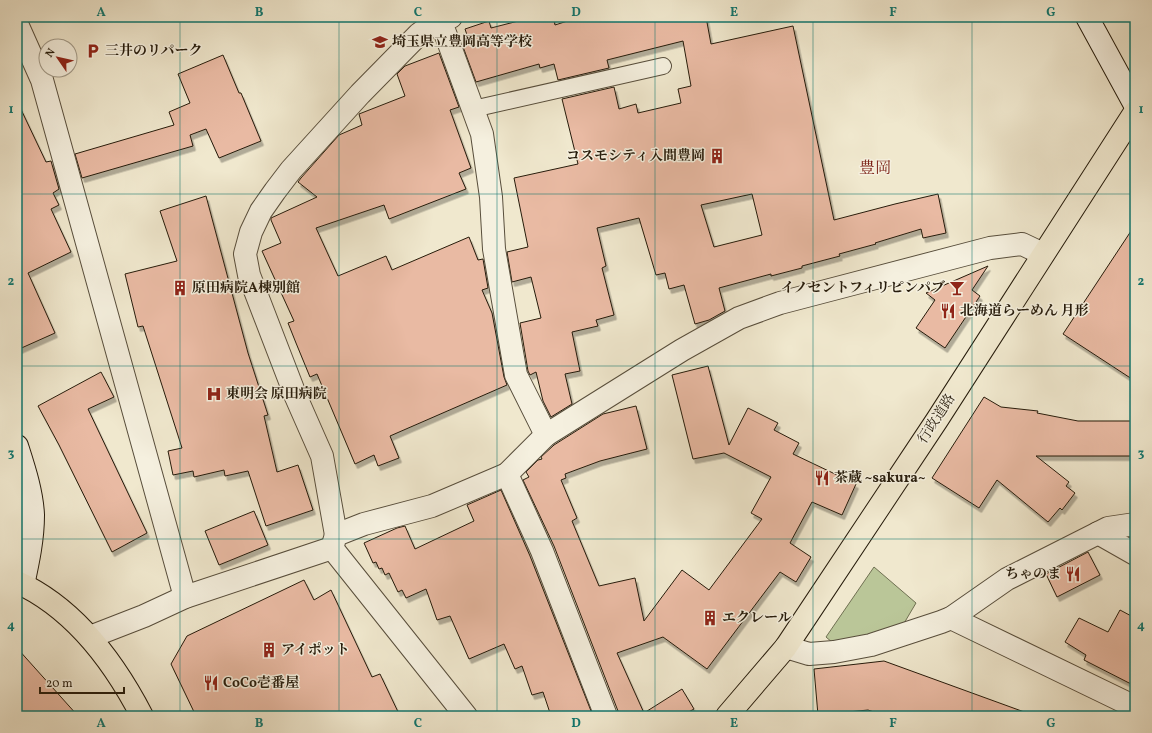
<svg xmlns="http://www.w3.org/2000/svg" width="1152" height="733" font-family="Vollkorn,'Noto Serif JP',serif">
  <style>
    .green { fill: #bac698; stroke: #707052 }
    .building { fill: #e9baa3; stroke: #261b0b; fill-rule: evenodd; filter: url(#shadow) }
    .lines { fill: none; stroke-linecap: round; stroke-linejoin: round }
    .lane-casing { stroke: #584e3c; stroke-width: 18 }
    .street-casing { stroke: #584e3c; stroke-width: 24 }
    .secondary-casing { stroke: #261b0b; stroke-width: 24 }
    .highway-casing { stroke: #261b0b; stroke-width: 24 }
    .lane { stroke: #f5f0df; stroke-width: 16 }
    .street { stroke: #f5f0df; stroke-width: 22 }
    .secondary { stroke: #f5f0df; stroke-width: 22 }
    .highway { stroke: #f0e8ce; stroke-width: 22 }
    .grid { fill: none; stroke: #0f766e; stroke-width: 1; stroke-opacity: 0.55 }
    .labels { text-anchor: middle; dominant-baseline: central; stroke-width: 3; stroke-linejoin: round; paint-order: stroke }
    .poi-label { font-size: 14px; font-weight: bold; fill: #261b0b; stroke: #f5f0df; text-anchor: start }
    .street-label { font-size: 14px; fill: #261b0b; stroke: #f5f0df }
    .quarter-label { font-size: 16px; fill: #7a1f14; stroke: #f5f0df }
    .neatline { fill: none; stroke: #0f766e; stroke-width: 1.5 }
    .grid-label { font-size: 13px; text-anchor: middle; font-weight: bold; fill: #0f766e }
  </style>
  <defs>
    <filter id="shadow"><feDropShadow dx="2.5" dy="4.5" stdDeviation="0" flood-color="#0004"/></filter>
  </defs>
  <rect width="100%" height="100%" fill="#f0e8ce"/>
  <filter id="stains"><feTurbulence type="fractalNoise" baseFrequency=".005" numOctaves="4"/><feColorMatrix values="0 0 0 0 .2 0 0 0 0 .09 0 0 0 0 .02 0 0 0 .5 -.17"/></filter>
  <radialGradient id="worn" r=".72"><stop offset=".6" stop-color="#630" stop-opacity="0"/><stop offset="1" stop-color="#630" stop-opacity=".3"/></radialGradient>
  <polygon class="green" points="874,567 916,603 903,625 869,636 833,643 826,637"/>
  <g class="building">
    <path d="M 534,17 L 553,17 L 555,25 L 580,17 L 706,17 L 711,44 L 793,26 L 834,220 L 895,204 L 938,194 L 946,233 L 923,238 L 921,229 L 875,243 L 876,244 L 839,254 L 840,256 L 802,266 L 802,268 L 771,276 L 771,274 L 719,288 L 725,311 L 709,320 L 695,324 L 684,285 L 669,289 L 665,273 L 656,275 L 639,218 L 597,228 L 606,266 L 602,268 L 614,315 L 596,320 L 598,326 L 572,332 L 580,371 L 565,374 L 572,404 L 551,417 L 543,401 L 536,372 L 530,375 L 528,371 L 520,323 L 541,318 L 531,277 L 512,282 L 507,252 L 528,247 L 514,178 L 578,164 L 562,99 L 614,87 L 619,109 L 636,104 L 638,113 L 681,103 L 678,89 L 691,86 L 683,41 L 607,60 L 609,68 L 558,80 L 554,64 L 540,68 L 539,64 L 476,82 L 462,44 L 469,41 L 465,29 L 489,21 L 491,28 ZM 752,194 L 762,235 L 714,247 L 701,205 Z"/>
    <polygon points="439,53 459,107 450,110 471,168 459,173 466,189 389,219 384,205 316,228 338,276 386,256 392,270 469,237 478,260 483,259 488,288 482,290 492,313 504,377 507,385 390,436 399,458 378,466 374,455 355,464 317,374 310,377 296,343 288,323 294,321 262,251 281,243 271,220 271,218 317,197 298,182 301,178 339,135 362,125 359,114 405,96 397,74 405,66"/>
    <polygon points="223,55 239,93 241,93 261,141 219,158 206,129 190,135 193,146 82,178 75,154 174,125 169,112 190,103 178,74"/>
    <polygon points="17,101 46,162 51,161 59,189 53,193 59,205 51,209 71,252 28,273 55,333 17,350"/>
    <polygon points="206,196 248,353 268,415 264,416 277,472 298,465 313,510 266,526 248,471 225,476 224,470 194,477 193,471 173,475 168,451 182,448 143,326 138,327 125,274 177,261 160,211"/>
    <polygon points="1135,225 1135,381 1063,334"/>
    <polygon points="988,266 972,290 980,296 945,348 916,328 935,300 926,293"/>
    <polygon points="708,366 729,445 748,408 778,423 774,430 799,443 793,454 856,484 842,515 812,502 790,543 811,557 796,582 780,572 707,669 663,637 617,653 644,713 682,689 694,709 681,716 618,716 618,711 554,546 523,480 529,477 526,472 538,460 542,459 541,457 554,445 603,414 636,406 647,449 600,461 565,474 566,478 561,480 577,518 572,521 599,586 635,578 644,621 682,570 709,590 762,519 751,513 771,477 724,453 693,459 672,375"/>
    <polygon points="101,372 114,397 88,409 147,533 112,552 59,445 38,406"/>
    <polygon points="984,397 1001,407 1038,411 1037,413 1078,421 1135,421 1135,456 1036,456 1069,482 1066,486 1075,493 1062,510 1060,508 1048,522 997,480 979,508 932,478"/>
    <polygon points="501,490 530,556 593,716 551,716 543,692 532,695 522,666 515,669 504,644 469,659 450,616 437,620 426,589 406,598 402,590 398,592 389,573 385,575 382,568 379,569 376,562 373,563 364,543 397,528 405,526 415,549 474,521 467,505"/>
    <polygon points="254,511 268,545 219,565 205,531"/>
    <polygon points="1088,552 1100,575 1057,597 1046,574"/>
    <polygon points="304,580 314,600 331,590 372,677 380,674 400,716 196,716 171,664 187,636"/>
    <polygon points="1120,610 1135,618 1135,686 1084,660 1086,655 1065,642 1079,618 1108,632"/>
    <polygon points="17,648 78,716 17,716"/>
    <polygon points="884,661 1027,713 1026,716 886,716 868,710 818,715 814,669"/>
  </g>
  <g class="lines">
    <g class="lane-casing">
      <polyline id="lane" points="473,109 663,66"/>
    </g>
    <g class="street-casing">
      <g id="street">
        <polyline points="440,19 482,134 491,197 494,249 516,375 546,435"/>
        <polyline points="17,24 42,80 185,597"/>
        <polyline points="507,474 542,551 606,716"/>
        <polyline points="1098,533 1135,554"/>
        <polyline points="336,535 322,456 296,397 249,275 245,254 251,232 261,211 275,191 291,170 360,94 419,34 440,19 451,17"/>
        <polyline points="332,548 336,535 364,524 432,506 507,474 546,435 682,350 739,318 780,303 990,248 1022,244 1043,254"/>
        <polyline points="332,548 466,716"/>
        <polyline points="951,618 1135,707"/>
        <polyline points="90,637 144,616 185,597 332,548"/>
        <polyline points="786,647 809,654 834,652 871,645 941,622 951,618 1007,579 1108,528 1135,524"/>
      </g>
    </g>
    <g class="secondary-casing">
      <g id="secondary">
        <polyline points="1087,17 1135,105"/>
        <path d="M 17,446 C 24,468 32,492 33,515 C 33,539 28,562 23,585"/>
      </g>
    </g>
    <g class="highway-casing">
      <g id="highway">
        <path d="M 17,582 C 74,608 114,662 142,716"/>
        <polyline points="727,716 786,647 937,420 1135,112"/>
      </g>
    </g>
    <use href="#lane" class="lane"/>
    <use href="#street" class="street"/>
    <use href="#secondary" class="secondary"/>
    <use href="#highway" class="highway"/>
  </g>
  <path class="grid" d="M 180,17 L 180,716M 339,17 L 339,716M 497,17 L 497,716M 655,17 L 655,716M 813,17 L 813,716M 972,17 L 972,716M 17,194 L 1135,194M 17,366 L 1135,366M 17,539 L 1135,539"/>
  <defs>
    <g id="school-bare" transform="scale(1.2)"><path d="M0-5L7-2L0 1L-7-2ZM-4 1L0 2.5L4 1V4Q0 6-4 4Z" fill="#8f2418" stroke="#f5f0df" stroke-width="2.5" paint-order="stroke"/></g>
    <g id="parking-bare" transform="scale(1.2)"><path d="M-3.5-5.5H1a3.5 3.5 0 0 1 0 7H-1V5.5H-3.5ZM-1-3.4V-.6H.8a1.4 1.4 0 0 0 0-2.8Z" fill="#8f2418" stroke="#f5f0df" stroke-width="2.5" paint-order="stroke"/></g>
    <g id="building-bare" transform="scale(1.2)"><path d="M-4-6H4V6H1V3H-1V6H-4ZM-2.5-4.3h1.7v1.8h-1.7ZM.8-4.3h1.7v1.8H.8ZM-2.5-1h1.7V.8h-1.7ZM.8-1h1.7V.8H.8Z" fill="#8f2418" stroke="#f5f0df" stroke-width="2.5" paint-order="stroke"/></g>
    <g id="bar-bare" transform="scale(1.2)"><path d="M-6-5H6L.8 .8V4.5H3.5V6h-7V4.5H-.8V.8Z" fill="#8f2418" stroke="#f5f0df" stroke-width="2.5" paint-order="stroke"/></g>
    <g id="restaurant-bare" transform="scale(1.2)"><path d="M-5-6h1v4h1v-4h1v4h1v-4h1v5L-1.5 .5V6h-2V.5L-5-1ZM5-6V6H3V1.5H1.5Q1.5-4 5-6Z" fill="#8f2418" stroke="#f5f0df" stroke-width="2.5" paint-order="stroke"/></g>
    <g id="hospital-bare" transform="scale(1.2)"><path d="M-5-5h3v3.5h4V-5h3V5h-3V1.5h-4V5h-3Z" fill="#8f2418" stroke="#f5f0df" stroke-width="2.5" paint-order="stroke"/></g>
  </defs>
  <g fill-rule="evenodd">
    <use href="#school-bare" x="380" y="42"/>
    <use href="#parking-bare" x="93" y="51"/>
    <use href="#building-bare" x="717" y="156"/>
    <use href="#building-bare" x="180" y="288"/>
    <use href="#bar-bare" x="957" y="288"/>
    <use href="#restaurant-bare" x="948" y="311"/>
    <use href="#hospital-bare" x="214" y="394"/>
    <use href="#restaurant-bare" x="822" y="478"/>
    <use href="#restaurant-bare" x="1073" y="574"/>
    <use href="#building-bare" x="710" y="618"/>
    <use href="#building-bare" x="269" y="650"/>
    <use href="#restaurant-bare" x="211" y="683"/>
  </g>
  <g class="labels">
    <g class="poi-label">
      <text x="392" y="42">埼玉県立豊岡高等学校</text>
      <text x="105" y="51">三井のリパーク</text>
      <text x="705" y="156" text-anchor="end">コスモシティ入間豊岡</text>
      <text x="192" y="288">原田病院A棟別館</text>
      <text x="945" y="288" text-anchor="end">イノセントフィリピンパブ</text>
      <text x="960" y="311">北海道らーめん 月形</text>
      <text x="226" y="394">東明会 原田病院</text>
      <text x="834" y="478">茶蔵 ~sakura~</text>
      <text x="1061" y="574" text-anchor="end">ちゃのま</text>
      <text x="722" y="618">エクレール</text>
      <text x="281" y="650">アイポット</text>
      <text x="223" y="683">CoCo壱番屋</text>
    </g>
    <g class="street-label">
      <text transform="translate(937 419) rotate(-57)">行政道路</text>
    </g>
    <g class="quarter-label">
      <text x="875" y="169">豊岡</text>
    </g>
  </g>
  <rect width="1152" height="733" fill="none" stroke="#f0e8ce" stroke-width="44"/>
  <g transform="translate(58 58) rotate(304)"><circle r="19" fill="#f5f0df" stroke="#a29b8a"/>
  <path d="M0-3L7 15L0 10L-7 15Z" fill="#8f2418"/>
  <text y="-6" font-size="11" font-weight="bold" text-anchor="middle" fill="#261b0b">N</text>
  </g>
  <path d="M40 687v6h84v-6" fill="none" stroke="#261b0b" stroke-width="2"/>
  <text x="46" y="687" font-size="12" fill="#261b0b" stroke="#f5f0df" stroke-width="3" paint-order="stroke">20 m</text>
  <rect x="22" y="22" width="1108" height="689" class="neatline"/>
  <g class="grid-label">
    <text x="101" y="16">A</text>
    <text x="259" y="16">B</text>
    <text x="418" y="16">C</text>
    <text x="576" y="16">D</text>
    <text x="734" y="16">E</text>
    <text x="893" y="16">F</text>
    <text x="1051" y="16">G</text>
    <text x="11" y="113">1</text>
    <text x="1141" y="113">1</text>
    <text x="11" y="285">2</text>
    <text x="1141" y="285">2</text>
    <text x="11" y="457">3</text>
    <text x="1141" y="457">3</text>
    <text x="11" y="629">4</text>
    <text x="1141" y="629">4</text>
    <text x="101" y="727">A</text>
    <text x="259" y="727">B</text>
    <text x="418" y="727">C</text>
    <text x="576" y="727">D</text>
    <text x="734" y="727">E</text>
    <text x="893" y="727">F</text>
    <text x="1051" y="727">G</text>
  </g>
  <rect width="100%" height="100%" filter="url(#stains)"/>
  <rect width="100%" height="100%" fill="url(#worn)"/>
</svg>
